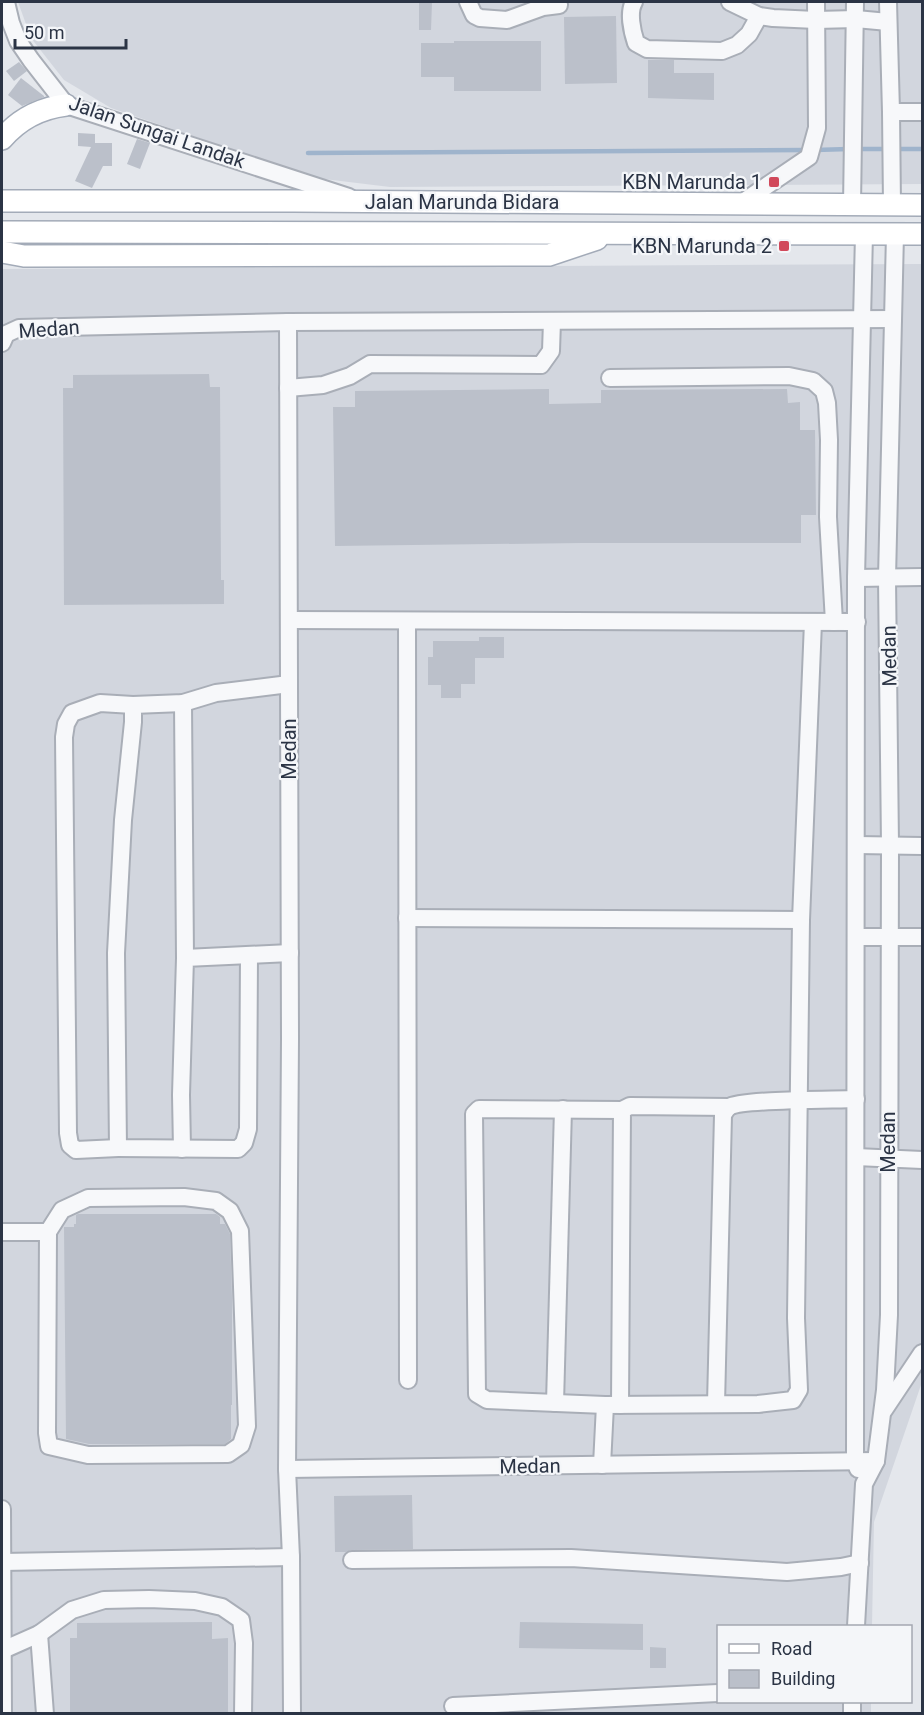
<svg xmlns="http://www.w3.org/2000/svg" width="924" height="1715" font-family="Roboto,sans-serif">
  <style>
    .built { fill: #d2d6de }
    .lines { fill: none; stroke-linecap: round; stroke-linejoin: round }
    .stream { stroke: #9fb4cc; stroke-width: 4.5 }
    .building { fill: #bbc0ca }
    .minor-casing { stroke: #a9aeb7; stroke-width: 20 }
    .major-casing { stroke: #a3abb8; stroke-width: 24 }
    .minor { stroke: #f7f8fa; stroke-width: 16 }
    .major { stroke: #fff; stroke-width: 21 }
    .poi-dot { fill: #d1495b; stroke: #f4f6f9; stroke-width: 2 }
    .labels { text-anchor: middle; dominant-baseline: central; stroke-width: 4.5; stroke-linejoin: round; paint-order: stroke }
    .street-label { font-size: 20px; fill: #2b3445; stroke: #f4f6f9 }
    .poi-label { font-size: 20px; fill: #2b3445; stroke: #f4f6f9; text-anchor: end }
  </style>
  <rect width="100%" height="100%" fill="#e4e7ec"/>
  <g class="built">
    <polygon points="18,2 922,2 922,184 390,187 316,178 111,108 64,80 31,38"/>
    <polygon points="922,264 922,1382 874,1522 872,1626 718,1626 718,1702 871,1702 871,1713 2,1713 2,269"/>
  </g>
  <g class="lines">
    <g class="stream">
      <polyline points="857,149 888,149"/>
      <polyline points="896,149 922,149"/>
      <polyline points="815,150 849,149"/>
      <polyline points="308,153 807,150"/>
    </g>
  </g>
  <g class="building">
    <polygon points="419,2 432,2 431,30 419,30"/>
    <polygon points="616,16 617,83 565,84 564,17"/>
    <polygon points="454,41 541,41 541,91 454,91 454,77 421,77 421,43 454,43"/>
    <polygon points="648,60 674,60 674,73 714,73 714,100 648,98"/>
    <polygon points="19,62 27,71 14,81 6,71"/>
    <polygon points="21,78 44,96 44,97 22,106 8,95"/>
    <polygon points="78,133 95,134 95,143 112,143 112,166 103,166 92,188 75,181 91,147 78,146"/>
    <polygon points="137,139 150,143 140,169 127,164"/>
    <polygon points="209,374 210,387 220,387 221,580 224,580 224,604 64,605 63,388 73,388 73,375"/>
    <polygon points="549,389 549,404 601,403 601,390 787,389 788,403 800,402 800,430 815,430 816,515 801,515 801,543 581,543 335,546 333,407 355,407 355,391"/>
    <polygon points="479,637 504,637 504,658 475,658 475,684 461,684 461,698 441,698 441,685 428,685 428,657 433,657 433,641 479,641"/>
    <polygon points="78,1214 216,1214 220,1217 220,1224 225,1224 230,1234 232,1297 232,1405 231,1405 231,1439 225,1444 89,1444 66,1439 64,1227 74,1227 74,1224 76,1224 76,1215"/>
    <polygon points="412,1495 413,1549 352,1550 346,1552 335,1552 334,1496"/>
    <polygon points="212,1622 212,1639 228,1638 228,1713 70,1713 70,1638 77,1638 77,1623"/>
    <polygon points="520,1622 643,1624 643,1650 519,1648"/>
    <polygon points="650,1647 666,1648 666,1668 650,1668"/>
  </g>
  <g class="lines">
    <g class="minor-casing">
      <g id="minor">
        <polyline points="6,2 11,23 18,41 31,60 66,105 349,197"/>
        <polyline points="468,2 474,15 480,18 507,20 543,7 559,5"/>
        <path d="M 634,2 C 628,12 632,31 636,43 L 647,49 L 722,51 L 737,45 L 749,34 L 759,16"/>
        <polyline points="730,2 759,16 773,18 816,20 856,19 888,22"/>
        <polyline points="888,2 891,112 892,205"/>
        <polyline points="891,112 922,112"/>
        <polyline points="740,204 809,157 817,128 816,2"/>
        <polyline points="852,205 855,2"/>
        <polyline points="288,322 893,319"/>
        <polyline points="2,343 6,334 19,328 288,322 290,1039 287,1469 876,1461"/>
        <polyline points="610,378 789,376 813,381 824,391 827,403 829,440 828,517 834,622"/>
        <polyline points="288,388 323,385 350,376 370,364 541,365 551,351 552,321"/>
        <polyline points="856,578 922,577"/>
        <polyline points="289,620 857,622"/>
        <polyline points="407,621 408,1380"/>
        <polyline points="183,703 185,958"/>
        <polyline points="857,845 922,846"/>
        <polyline points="407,918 801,920"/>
        <polyline points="857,937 922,937"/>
        <polyline points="249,955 248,1129 244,1143 238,1149 118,1148 116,953 123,820 133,722 133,705 183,703 216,693 289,684"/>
        <polyline points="118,1148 76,1150 70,1145 68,1133 64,737 66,724 72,713 100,703 133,705"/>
        <polyline points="182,1149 181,1095 185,958 290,953"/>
        <polyline points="856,1157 922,1160"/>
        <polygon points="184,1197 216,1201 230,1211 240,1231 247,1426 241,1445 228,1454 88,1455 49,1446 47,1433 48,1232 62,1210 88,1198"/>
        <polyline points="2,1232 48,1232"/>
        <polyline points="555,1403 563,1109"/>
        <path d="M 716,1404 L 723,1115 C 725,1112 726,1109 729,1107 C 741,1099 836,1100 856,1099"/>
        <polyline points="605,1405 487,1400 477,1394 474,1114 479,1109 622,1110"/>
        <polyline points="620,1405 622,1110 630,1106 729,1107"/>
        <polyline points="884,1410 922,1353"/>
        <polyline points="602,1465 605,1405 758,1404 793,1400 799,1390 796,1318 801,920 813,622"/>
        <polyline points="287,1469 291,1557 292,1714"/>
        <polyline points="858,1469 855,1461 856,578 864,234"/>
        <polyline points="2,1509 3,1714"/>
        <polyline points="352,1560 571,1558 787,1572 841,1567 860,1563"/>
        <polyline points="2,1562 291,1557"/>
        <polyline points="856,1626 864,1484 876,1461 885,1390 889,1315 890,845 887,578 895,234"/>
        <polyline points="39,1634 45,1714"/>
        <polyline points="3,1650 39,1634 72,1610 104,1600 149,1599 195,1601 222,1607 241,1620 244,1643 243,1714"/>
        <polyline points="852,1702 852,1714"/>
        <polyline points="453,1706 718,1693"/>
      </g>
    </g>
    <g class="major-casing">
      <g id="major">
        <path d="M 2,139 C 19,119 41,108 66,105"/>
        <polyline points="2,201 294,201 922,205"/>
        <polyline points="2,232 922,234"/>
        <polyline points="2,252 24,256 549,255 597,239"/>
      </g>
    </g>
    <use href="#minor" class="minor"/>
    <use href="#major" class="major"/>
  </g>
  <g class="poi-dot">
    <rect x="768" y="176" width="12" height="12" rx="3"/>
    <rect x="778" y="240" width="12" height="12" rx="3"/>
  </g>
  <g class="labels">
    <g class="street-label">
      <text transform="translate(157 132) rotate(19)">Jalan Sungai Landak</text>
      <text x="462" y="202">Jalan Marunda Bidara</text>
      <text transform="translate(49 329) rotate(-4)">Medan</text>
      <text transform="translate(889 656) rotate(-91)">Medan</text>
      <text transform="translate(289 749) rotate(-90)">Medan</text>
      <text transform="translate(888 1142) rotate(-90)">Medan</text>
      <text transform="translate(530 1466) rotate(-1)">Medan</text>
    </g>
    <g class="poi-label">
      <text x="762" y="182">KBN Marunda 1</text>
      <text x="772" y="246">KBN Marunda 2</text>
    </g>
  </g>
  <rect width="924" height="1715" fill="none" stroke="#2b3445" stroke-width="6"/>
  <rect x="717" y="1625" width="195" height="78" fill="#f4f6f9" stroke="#a4a8b1" stroke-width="1.5"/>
  <rect x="729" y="1644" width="30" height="9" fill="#ffffff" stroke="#a4a8b1" stroke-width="1.5"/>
  <text x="771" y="1655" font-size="18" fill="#2b3445">Road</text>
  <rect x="729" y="1670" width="30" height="18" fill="#bbc0ca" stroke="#a4a8b1" stroke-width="1.5"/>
  <text x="771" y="1685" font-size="18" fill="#2b3445">Building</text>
  <path d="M15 39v9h111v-9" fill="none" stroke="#2b3445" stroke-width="3"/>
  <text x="24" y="39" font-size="18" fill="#2b3445" stroke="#f4f6f9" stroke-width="4.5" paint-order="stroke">50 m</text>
</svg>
